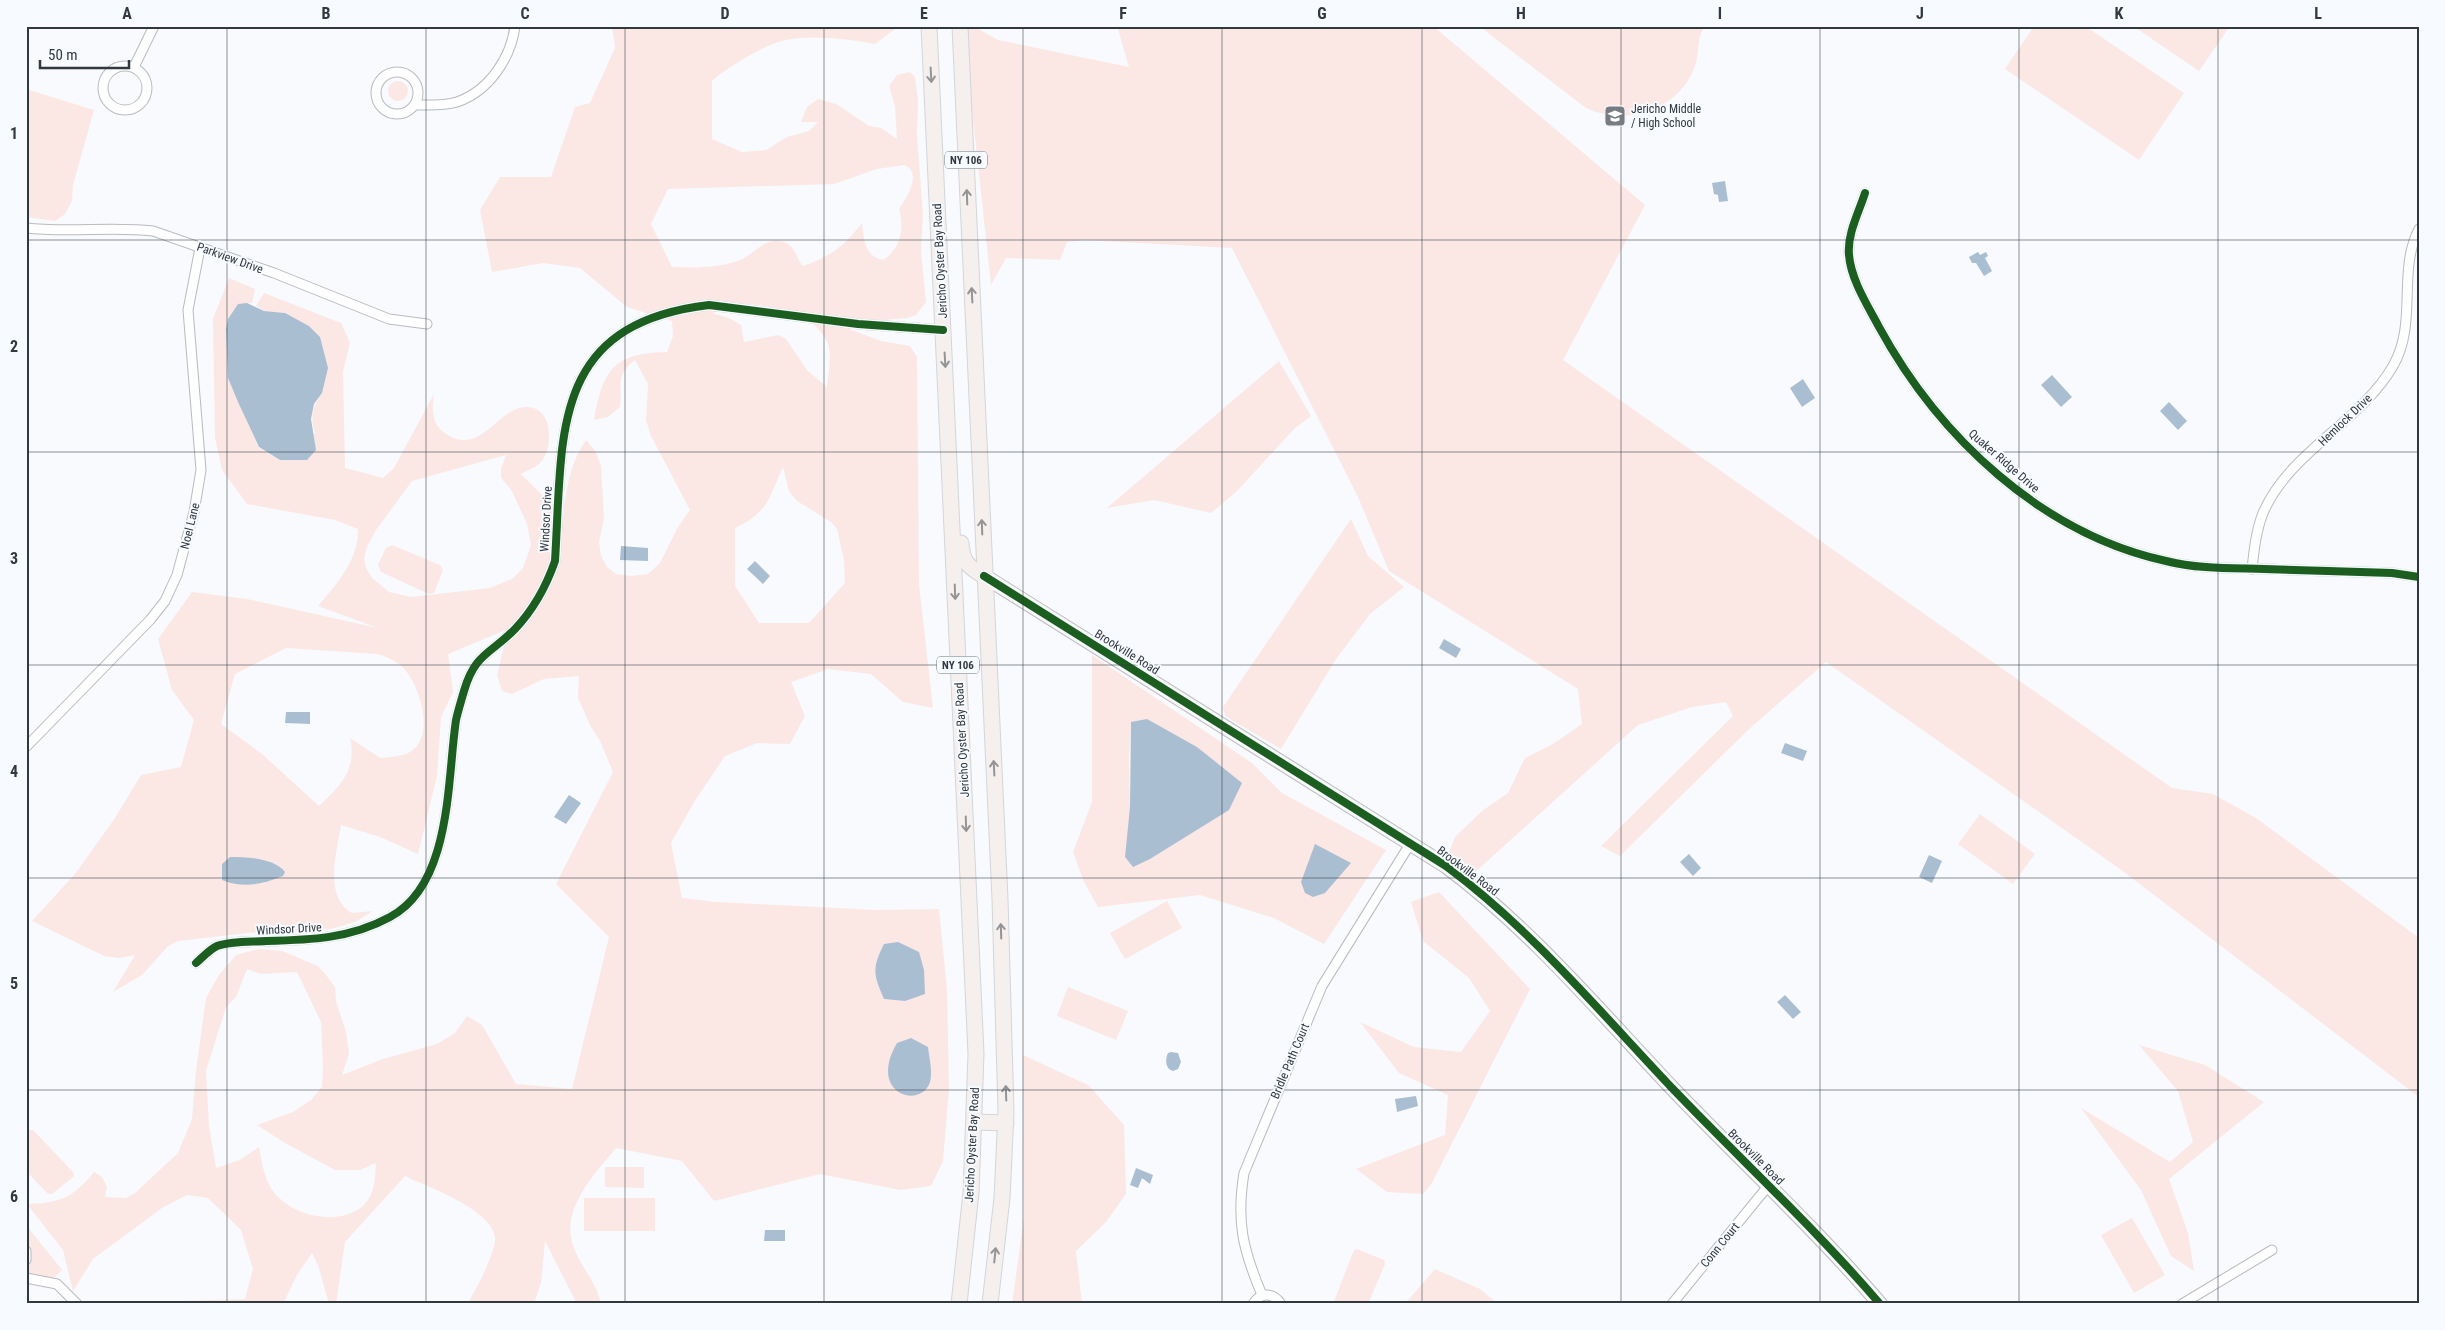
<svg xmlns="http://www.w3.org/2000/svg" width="2445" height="1330" font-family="'Roboto Condensed',sans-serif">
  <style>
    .green { fill: #fbe8e5; fill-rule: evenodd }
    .water { fill: #aabed2 }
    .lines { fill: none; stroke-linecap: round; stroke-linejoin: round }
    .street-casing { stroke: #b8bbbf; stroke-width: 11 }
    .secondary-casing { stroke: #b8bbbf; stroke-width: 16 }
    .primary-casing { stroke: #d3d6d8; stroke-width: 17 }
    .street { stroke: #fefeff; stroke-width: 9 }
    .secondary { stroke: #f9f7f6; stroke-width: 14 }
    .primary { stroke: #f5efee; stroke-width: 15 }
    .cycleway-casing { stroke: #f7fafe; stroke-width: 11 }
    .cycleway { stroke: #1b5e20; stroke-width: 8 }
    .oneway { stroke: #939496 }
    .grid { fill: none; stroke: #31383e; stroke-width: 1; stroke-opacity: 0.55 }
    .labels { text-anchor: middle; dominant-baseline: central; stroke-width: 4; stroke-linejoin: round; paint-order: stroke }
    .shield { fill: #f7fafe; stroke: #6c7278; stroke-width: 1 }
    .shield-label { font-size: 11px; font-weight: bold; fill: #31383e }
    .poi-label { font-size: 12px; fill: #31383e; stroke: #f7fafe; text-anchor: start }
    .street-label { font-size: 12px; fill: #31383e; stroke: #f7fafe }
    .neatline { fill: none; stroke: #31383e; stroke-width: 2 }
    .grid-label { font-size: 16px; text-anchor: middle; font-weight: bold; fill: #31383e }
  </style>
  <rect width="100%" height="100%" fill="#f8fafd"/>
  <g class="green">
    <path d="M 612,26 L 899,26 L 875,44 C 848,39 808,34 782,41 C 764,45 725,69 712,81 L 712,139 L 742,152 L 766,150 L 787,137 L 809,131 L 818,122 L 801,122 L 807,107 L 818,99 L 836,104 L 869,126 L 881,128 L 897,139 L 895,106 L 889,86 L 897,75 L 910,72 L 915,77 L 918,101 L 917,135 L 923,214 L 921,250 L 926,302 L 916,315 L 907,318 L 836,324 L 881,341 L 910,346 L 917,357 L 919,584 L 933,708 L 903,702 L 871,674 L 828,669 L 791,682 L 805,716 L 790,744 L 757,743 L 725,756 L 694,802 L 671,843 L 682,898 L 716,902 L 876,910 L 939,909 L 947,990 L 949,1088 L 943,1161 L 931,1186 L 900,1190 L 820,1174 L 714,1201 L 682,1161 L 616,1148 C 594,1175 559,1210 574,1248 C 581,1267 597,1283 601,1304 L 577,1304 L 545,1241 L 541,1283 L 534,1304 L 467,1304 C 475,1292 497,1250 495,1237 C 491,1209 428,1187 405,1176 L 345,1242 L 336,1304 L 329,1304 L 318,1265 L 312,1253 L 297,1275 L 283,1304 L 182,1304 L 180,1301 L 245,1299 L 253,1269 L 241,1230 L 208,1198 L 187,1195 L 162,1208 L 93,1259 L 73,1291 L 63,1250 L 27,1204 C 60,1203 73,1198 94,1172 L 102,1177 L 107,1187 L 105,1197 L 126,1198 L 135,1193 L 178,1153 L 192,1119 L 196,1071 L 206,998 L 219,975 L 236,955 L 258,949 L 282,951 L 318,966 L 326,975 L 335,987 L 336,1001 L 346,1032 L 349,1054 L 342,1075 L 383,1059 L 437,1044 L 455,1033 L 467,1016 L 482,1025 L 516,1084 L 572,1089 L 609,937 L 556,884 L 613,772 L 600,741 L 591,727 L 578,698 L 579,676 L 544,679 L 512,694 L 502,691 L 497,675 L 508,629 L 448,654 L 453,692 L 441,717 L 437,776 L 418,854 L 380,837 L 341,825 C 337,852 323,896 352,913 L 373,911 L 355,922 L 331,929 L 248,933 L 178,941 L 168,946 L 142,975 L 113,992 L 135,955 L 119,958 L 104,956 L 32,921 L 75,874 L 115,818 L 141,775 L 181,767 L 194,720 L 172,690 L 158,639 L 192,592 L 247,599 L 378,628 L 318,606 C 337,584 359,559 358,529 L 335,520 L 247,504 L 222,470 L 215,438 L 213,319 L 229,278 L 255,289 L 252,303 L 247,303 L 228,319 L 226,329 L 228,378 L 259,448 L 280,460 L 315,433 C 310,417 312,408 322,393 L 285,313 L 264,311 L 256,306 L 264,293 L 341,323 L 350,343 L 343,372 L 345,468 L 383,478 L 394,468 L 434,394 C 432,410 431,424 446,434 C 482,457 497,407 527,407 C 553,407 554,447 541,462 C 536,468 527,470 521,474 L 563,516 C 566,489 570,463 586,440 L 596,452 L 601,466 L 604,518 L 599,542 L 601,556 L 607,567 L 616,574 L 631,576 L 648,574 L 660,563 L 678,527 L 690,510 L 651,436 L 646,420 L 648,384 L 635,360 C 614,376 623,385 620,407 L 608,417 L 594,420 C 603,370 613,353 667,352 L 673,336 L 672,321 L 627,307 L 580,268 L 543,263 L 492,272 L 480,210 L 500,177 L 551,177 L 575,107 L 590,103 L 615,48 ZM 904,165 C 923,172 907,198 899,209 C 905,228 900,250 883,260 C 864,256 864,239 862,223 C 844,246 832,256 803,266 C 797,259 796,250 788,244 C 769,232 755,254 740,260 C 719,268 694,268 672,267 L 651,224 L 668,189 L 834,184 L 877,169 ZM 743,304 C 771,305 817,313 828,344 C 832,356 828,375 827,387 L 807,370 L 786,339 L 778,335 L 744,342 L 741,325 L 729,318 L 712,313 ZM 506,455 L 501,469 L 501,478 L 512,491 L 527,524 L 531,545 L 523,568 L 512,579 L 490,588 L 411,597 L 389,592 L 372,578 L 366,568 L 364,558 L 367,547 L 376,530 L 412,481 ZM 783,467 L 789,491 L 797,501 L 831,522 L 837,529 L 844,560 L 845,583 L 809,623 L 759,623 L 735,586 L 735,528 C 770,511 768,499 783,467 ZM 286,648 L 377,654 C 387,656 400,663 406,671 C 421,690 435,737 410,752 C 401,757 389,757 380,758 L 350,738 C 357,770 341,785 319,806 L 262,754 L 221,724 L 235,674 ZM 247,969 L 261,974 L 297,972 L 321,1022 L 323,1065 L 322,1087 L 311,1100 L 293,1112 L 257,1125 L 285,1143 L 335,1170 L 360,1170 L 376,1163 C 375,1178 375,1195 363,1206 C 339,1226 298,1217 278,1197 C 265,1184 262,1164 259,1147 L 240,1160 L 216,1168 L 209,1126 L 206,1071 L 226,1007 L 236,997 ZM 879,987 L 905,1001 L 884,999 Z"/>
    <polygon points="963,26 973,26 998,40 1129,67 1117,26 1433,26 1645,205 1563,360 2172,788 2213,794 2256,818 2419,938 2419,1097 2120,869 1826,662 1749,729 1620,856 1601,846 1733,716 1726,702 1692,707 1638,725 1474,873 1448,855 1455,837 1482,811 1508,793 1525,758 1553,744 1582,724 1578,689 1389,571 1358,497 1232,248 1085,240 1067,242 1060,260 1006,258 991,285"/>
    <path d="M 1479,26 L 1705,26 C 1696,38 1700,52 1695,66 C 1679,110 1628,127 1586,108 Z"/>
    <polygon points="2034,26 2085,26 2184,93 2139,160 2005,69"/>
    <polygon points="2133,26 2230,26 2199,71"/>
    <circle cx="398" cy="91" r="10"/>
    <polygon points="26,89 94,110 73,185 72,201 65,214 55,221 26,217"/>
    <polygon points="1279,361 1311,416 1295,428 1237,491 1211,513 1154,500 1107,508"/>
    <polygon points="1351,519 1368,556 1404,587 1370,614 1336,659 1281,749 1225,716 1223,707"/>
    <polygon points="392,545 440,565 443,570 434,593 429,594 381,572 378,565 386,548"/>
    <path d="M 1092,655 L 1252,763 L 1282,793 L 1386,850 L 1324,944 L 1274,918 L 1200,895 L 1098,907 L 1084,882 L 1073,852 L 1092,802 ZM 1131,722 L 1228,810 L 1192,831 L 1130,807 L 1129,758 Z"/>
    <polygon points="1980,814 2035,854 2013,884 1958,844"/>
    <polygon points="1439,892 1530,989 1432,1183 1423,1194 1387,1192 1356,1169 1445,1135 1448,1095 1399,1073 1360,1022 1414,1047 1461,1052 1490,1011 1469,978 1423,941 1411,902"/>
    <polygon points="1167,901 1182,928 1125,959 1110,933"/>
    <polygon points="1068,987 1128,1011 1116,1040 1057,1016"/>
    <polygon points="2139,1045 2205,1065 2264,1102 2169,1179 2188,1233 2194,1271 2171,1256 2141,1190 2081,1108 2170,1162 2193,1142 2178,1091"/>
    <polygon points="1023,1055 1088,1085 1124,1125 1126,1194 1106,1222 1076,1251 1082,1304 1012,1304 1024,1218"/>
    <polygon points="28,1130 33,1130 73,1172 74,1176 52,1194 48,1194 26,1171"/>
    <polygon points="605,1167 644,1167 644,1188 605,1187"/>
    <rect x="584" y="1198" width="71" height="33"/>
    <polygon points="2132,1218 2165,1275 2134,1293 2101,1235"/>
    <polygon points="26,1225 62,1270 43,1288 26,1269"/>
    <polygon points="1357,1249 1384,1260 1385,1264 1368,1304 1333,1304 1354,1250"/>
    <polygon points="1435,1269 1480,1289 1498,1304 1405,1304"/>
  </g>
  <g class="water">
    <polygon points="1725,181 1728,201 1719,202 1718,195 1714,194 1712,183"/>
    <polygon points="1978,252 1980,255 1986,252 1988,256 1985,258 1992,271 1984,276 1976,263 1972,263 1969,257"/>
    <polygon points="247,303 264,311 285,313 309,326 320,337 328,368 322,393 314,404 311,419 316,450 307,460 280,460 259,447 238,402 228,378 226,329 228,319 238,304"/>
    <polygon points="2052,375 2072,397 2061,407 2041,385"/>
    <polygon points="1803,379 1815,398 1802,407 1790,388"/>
    <polygon points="2169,402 2187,421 2178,430 2160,411"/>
    <polygon points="621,546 648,548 648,561 620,560"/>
    <polygon points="755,561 770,576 763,584 747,569"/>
    <polygon points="1444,639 1461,649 1456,658 1439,648"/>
    <polygon points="286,712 310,712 310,724 285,723"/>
    <polygon points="1147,719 1197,747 1242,783 1229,810 1150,859 1133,867 1125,857 1130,807 1131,722"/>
    <polygon points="1785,743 1807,751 1803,761 1781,753"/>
    <polygon points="569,795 581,803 566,824 554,817"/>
    <polygon points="1315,844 1351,863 1325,893 1313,897 1305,893 1301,882"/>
    <polygon points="1689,854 1701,868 1693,876 1680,862"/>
    <polygon points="1929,855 1942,861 1932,883 1919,877"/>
    <path d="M 230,857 C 247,857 274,858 285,872 L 283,876 C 262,884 245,889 222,880 L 222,864 Z"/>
    <path d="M 898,942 L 919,952 L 924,970 L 925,994 L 905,1001 L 884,999 C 873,974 872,968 884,944 Z"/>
    <polygon points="1785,995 1801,1012 1793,1019 1777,1002"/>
    <path d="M 911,1038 L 928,1047 C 929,1057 933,1072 930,1082 C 921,1110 867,1094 897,1043 Z"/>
    <path d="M 1171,1052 L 1178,1053 L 1181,1062 L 1178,1069 L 1173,1071 C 1165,1069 1165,1059 1168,1053 Z"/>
    <polygon points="1416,1096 1418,1106 1397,1112 1395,1099"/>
    <polygon points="1136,1168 1153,1175 1150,1184 1142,1178 1138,1188 1130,1185"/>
    <polygon points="765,1230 785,1230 785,1241 764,1241"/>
  </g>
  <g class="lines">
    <g class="street-casing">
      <g id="street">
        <circle cx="125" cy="88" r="22"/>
        <polyline points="134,67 154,26"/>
        <circle cx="397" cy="93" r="21"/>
        <path d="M 415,105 C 429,105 443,106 457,102 C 489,91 511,58 515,26"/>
        <path d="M 1865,193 C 1859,212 1847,234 1849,255 C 1851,280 1868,306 1879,327 C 1939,437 2042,534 2166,561 C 2198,569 2231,568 2264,569 C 2307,570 2349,572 2392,573 L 2419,577"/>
        <path d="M 26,228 C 69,233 111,226 153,231 L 274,273 L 389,319 L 427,324"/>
        <path d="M 2252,569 C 2254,550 2256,531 2263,513 C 2289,452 2360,423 2393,366 C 2418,323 2397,271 2419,229"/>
        <polyline points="26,747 150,620 165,601 177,575 194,512 201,470 188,310 200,248"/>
        <path d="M 196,963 C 202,958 210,949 217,946 C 231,941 251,942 266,941 C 309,940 350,939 390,917 C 452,884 447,780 456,720 C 458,711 461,701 464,691 C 475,653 491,654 515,629 C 534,609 546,587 555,561 C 563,435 549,324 709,305 L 858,324 L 943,330"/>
        <polyline points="26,1251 26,1260"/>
        <polyline points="26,1278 57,1284 77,1304"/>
        <path d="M 1262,1295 C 1243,1250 1236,1222 1244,1173 L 1322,986 L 1410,844"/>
        <path d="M 1253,1304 C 1260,1292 1273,1292 1281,1304"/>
        <polyline points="1672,1304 1768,1186"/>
        <polyline points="2182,1304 2272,1250"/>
      </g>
    </g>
    <g class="secondary-casing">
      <path id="secondary" d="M 984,576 L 1446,866 C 1531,929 1600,1012 1673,1089 C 1742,1161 1815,1228 1880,1304"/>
    </g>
    <g class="primary-casing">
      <g id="primary">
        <polyline points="929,26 976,1054 971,1193 959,1304"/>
        <polyline points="960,26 1000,899 1006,1112 1002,1198 990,1304"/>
        <path d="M 961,543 C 962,561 968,567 984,576"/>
        <polyline points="975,1122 1006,1123"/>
      </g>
    </g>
    <use href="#street" class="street"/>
    <use href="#secondary" class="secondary"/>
    <use href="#primary" class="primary"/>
    <g class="cycleway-casing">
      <g id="cycleway">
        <path d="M 1865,193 C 1859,212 1847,234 1849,255 C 1851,280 1868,306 1879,327 C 1939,437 2042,534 2166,561 C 2198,569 2231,568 2264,569 C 2307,570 2349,572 2392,573 L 2419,577"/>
        <path d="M 984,576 L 1446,866 C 1531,929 1600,1012 1673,1089 C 1742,1161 1815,1228 1880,1304"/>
        <path d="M 196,963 C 202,958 210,949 217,946 C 231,941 251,942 266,941 C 309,940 350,939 390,917 C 452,884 447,780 456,720 C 458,711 461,701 464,691 C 475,653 491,654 515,629 C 534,609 546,587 555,561 C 563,435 549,324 709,305 L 858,324 L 943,330"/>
      </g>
    </g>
    <use href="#cycleway" class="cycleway"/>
  </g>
  <defs><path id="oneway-shaft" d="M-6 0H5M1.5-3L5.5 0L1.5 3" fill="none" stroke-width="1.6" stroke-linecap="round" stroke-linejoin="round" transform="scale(1.25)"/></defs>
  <g class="oneway">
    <use href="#oneway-shaft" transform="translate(931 75) rotate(87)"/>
    <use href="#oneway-shaft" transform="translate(967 197) rotate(-92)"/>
    <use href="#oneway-shaft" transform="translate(972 295) rotate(-93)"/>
    <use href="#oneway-shaft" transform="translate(945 360) rotate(87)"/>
    <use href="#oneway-shaft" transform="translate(982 527) rotate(-92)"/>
    <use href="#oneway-shaft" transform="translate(955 592) rotate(88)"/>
    <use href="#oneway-shaft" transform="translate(994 768) rotate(-93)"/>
    <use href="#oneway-shaft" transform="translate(966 824) rotate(88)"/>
    <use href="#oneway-shaft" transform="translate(1001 931) rotate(-92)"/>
    <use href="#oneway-shaft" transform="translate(1006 1093) rotate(-92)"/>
    <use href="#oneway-shaft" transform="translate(995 1255) rotate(-84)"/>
  </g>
  <path class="grid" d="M 227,26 L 227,1304M 426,26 L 426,1304M 625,26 L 625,1304M 824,26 L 824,1304M 1023,26 L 1023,1304M 1222,26 L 1222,1304M 1422,26 L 1422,1304M 1621,26 L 1621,1304M 1820,26 L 1820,1304M 2019,26 L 2019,1304M 2218,26 L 2218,1304M 26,240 L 2419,240M 26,452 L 2419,452M 26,665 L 2419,665M 26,878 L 2419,878M 26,1090 L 2419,1090"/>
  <defs>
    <g id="school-square" transform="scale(1.125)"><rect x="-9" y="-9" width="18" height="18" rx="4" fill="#777c81" stroke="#f7fafe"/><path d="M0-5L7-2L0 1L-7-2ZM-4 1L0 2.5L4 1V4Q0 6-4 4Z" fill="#fff"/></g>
  </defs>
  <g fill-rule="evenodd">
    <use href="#school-square" x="1615" y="116"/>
  </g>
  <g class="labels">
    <g class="shield">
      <rect x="945" y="151.5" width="42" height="17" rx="4"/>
      <rect x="937" y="656.5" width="42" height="17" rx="4"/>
    </g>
    <g class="shield-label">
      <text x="966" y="160">NY 106</text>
      <text x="958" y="665">NY 106</text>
    </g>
    <g class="poi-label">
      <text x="1631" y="109">Jericho Middle<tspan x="1631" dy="14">/ High School</tspan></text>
    </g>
    <g class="street-label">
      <text transform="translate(230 258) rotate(20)">Parkview Drive</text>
      <text transform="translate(940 261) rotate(-93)">Jericho Oyster Bay Road</text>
      <text transform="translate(2345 420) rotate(-44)">Hemlock Drive</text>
      <text transform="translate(2004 461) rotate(41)">Quaker Ridge Drive</text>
      <text transform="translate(546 519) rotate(-87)">Windsor Drive</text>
      <text transform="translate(190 526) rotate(-76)">Noel Lane</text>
      <text transform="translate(1127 652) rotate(32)">Brookville Road</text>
      <text transform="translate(962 740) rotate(-93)">Jericho Oyster Bay Road</text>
      <text transform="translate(1468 871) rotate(37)">Brookville Road</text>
      <text transform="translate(289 929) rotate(-3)">Windsor Drive</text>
      <text transform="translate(1290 1061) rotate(-67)">Bridle Path Court</text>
      <text transform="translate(972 1145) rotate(-87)">Jericho Oyster Bay Road</text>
      <text transform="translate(1756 1157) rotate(45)">Brookville Road</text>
      <text transform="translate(1720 1245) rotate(-51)">Conn Court</text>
    </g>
  </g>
  <rect width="2445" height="1330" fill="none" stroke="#f7fafe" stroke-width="55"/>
  <path d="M40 60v8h89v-8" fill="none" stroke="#31383e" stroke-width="2.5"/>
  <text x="48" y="60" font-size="15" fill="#31383e" stroke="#f7fafe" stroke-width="4" paint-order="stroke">50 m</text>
  <rect x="28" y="28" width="2390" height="1274" class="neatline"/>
  <g class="grid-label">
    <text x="127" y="19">A</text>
    <text x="326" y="19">B</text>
    <text x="525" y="19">C</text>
    <text x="725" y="19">D</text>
    <text x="924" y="19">E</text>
    <text x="1123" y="19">F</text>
    <text x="1322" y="19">G</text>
    <text x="1521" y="19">H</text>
    <text x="1720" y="19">I</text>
    <text x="1920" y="19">J</text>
    <text x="2119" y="19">K</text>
    <text x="2318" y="19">L</text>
    <text x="14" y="139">1</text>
    <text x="14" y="352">2</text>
    <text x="14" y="564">3</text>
    <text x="14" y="777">4</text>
    <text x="14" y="989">5</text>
    <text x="14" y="1202">6</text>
  </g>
</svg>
